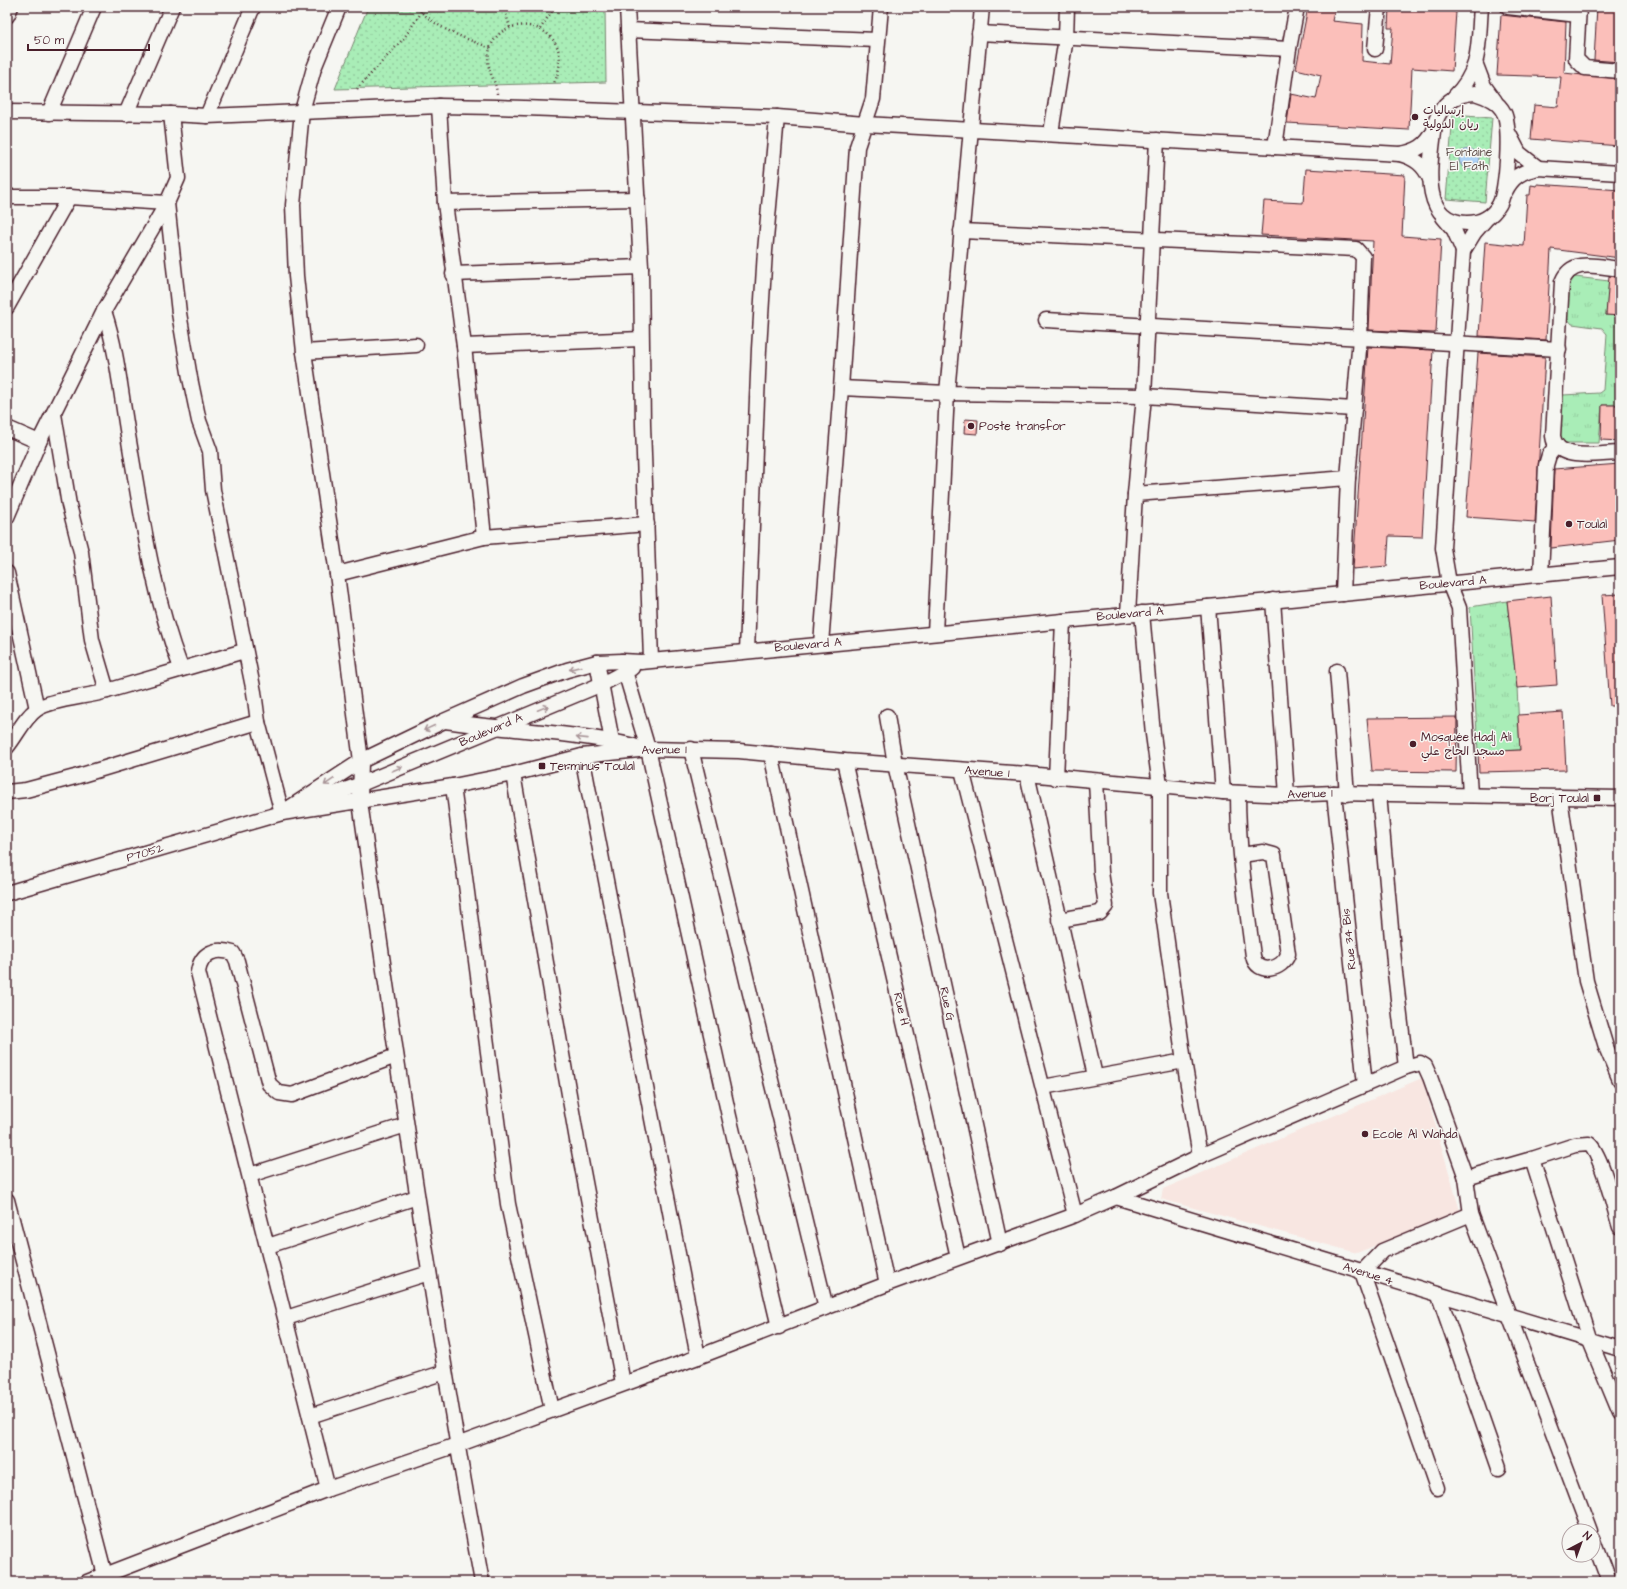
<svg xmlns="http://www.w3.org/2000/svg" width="1627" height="1589" font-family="'Architects Daughter','Playpen Sans Arabic',sans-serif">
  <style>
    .built { fill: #f8e6e1 }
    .grass { fill: url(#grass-tufts); stroke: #7a8671 }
    .park { fill: url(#park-dots); stroke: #7a8671 }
    .water { fill: url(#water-waves); stroke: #858aa5 }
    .building { fill: #fbbfba; stroke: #4a1f2b }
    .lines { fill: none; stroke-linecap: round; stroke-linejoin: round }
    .street-casing { stroke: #4a1f2b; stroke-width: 17 }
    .path { stroke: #4a1f2b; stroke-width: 2.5; stroke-dasharray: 1 3; stroke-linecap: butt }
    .street { stroke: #f6f6f2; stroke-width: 14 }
    .oneway { stroke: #a99598 }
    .poi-dot { fill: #4a1f2b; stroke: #f6f6f2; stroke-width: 1.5 }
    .labels { text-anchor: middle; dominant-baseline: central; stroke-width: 3; stroke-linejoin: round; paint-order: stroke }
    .poi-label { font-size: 12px; fill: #4a1f2b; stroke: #f6f6f2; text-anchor: start }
    .park-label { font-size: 12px; fill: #62524e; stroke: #f6f6f2 }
    .street-label { font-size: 12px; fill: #4a1f2b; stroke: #f6f6f2 }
  </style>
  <defs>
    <pattern id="grass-tufts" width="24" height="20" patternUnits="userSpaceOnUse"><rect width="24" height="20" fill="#a9edb7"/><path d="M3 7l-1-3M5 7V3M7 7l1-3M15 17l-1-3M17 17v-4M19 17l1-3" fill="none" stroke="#93cb9e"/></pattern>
    <pattern id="park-dots" width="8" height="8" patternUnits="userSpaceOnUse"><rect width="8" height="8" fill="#a9edb7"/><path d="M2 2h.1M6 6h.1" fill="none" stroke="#93cb9e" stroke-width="1.8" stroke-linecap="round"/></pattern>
    <pattern id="water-waves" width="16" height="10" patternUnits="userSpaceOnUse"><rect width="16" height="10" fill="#add2f6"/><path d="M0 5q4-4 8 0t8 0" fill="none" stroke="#96b4d3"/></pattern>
  </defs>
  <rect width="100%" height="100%" fill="#f6f6f2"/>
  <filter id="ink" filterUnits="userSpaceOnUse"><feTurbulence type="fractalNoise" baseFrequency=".025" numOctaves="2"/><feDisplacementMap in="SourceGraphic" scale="8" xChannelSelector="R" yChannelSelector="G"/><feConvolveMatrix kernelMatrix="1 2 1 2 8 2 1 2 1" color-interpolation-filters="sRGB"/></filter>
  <g filter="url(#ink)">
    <polygon class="built" points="1422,1078 1460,1211 1357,1253 1161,1199 1163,1189"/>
    <g class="grass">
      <polygon points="1575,277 1609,281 1606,315 1620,316 1620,405 1602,405 1599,443 1565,443 1560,437 1563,395 1599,393 1603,390 1607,334 1602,328 1572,324 1567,318 1570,281"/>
      <polygon points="1507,601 1517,687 1520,750 1478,752 1470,607"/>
    </g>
    <g class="park">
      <polygon points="368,7 605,7 606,82 335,89"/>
      <polygon points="1453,115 1492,118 1485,202 1446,199"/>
    </g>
    <circle class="water" cx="1469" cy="159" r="10"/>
    <g class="building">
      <polygon points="1308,7 1335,7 1332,21 1363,24 1362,61 1390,64 1393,28 1388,28 1389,7 1413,7 1456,12 1452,71 1412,68 1409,130 1287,123 1291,94 1316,99 1321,75 1296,69"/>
      <polygon points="1597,7 1620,7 1620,62 1594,60"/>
      <polygon points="1501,15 1566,22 1564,73 1620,79 1620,146 1531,139 1534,105 1558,107 1561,77 1497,75"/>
      <polygon points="1306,169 1405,175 1402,236 1441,239 1436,332 1434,333 1369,330 1373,241 1261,235 1264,201 1303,203"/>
      <polygon points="1537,184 1620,190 1620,258 1551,249 1546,340 1479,336 1485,242 1524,246 1527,195 1530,195 1531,185 1537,186"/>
      <polygon points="1609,276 1620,277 1620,316 1606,315"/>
      <polygon points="1368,347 1433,350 1422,537 1389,536 1387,566 1353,569"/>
      <polygon points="1478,353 1545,357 1535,522 1466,517"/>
      <polygon points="1602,405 1620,405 1620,441 1601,440"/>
      <polygon points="965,419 978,420 977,434 964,433"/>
      <polygon points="1620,464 1620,540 1551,548 1554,469"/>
      <polygon points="1620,594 1620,706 1610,706 1602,595"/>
      <polygon points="1551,596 1557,685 1517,688 1507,601"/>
      <polygon points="1563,712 1566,770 1479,772 1478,752 1520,750 1518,715"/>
      <polygon points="1457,717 1456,772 1372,771 1367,718"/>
    </g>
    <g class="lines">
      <g class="street-casing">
        <g id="street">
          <path d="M 339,7 L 314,68 L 302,111 L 293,205 L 296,276 L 304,352 L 337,574 L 361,761 L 360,802 C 397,1063 434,1323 482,1582"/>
          <polyline points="627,7 641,267 643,425 651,660"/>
          <polyline points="1508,7 1578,15"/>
          <polyline points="1579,7 1576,59 1585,68 1620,71"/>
          <polyline points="7,16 11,7"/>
          <polyline points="628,30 877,40"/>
          <polyline points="979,33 1289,49"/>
          <polyline points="1375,49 1379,7"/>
          <polyline points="1476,65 1484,86 1495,101"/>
          <path d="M 1475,93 C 1487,97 1498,101 1504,113 C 1511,126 1507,192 1499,205 C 1492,217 1481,223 1467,223 C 1416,222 1432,156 1435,123 C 1442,103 1454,94 1475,93 Z"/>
          <path d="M 1454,97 C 1482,70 1478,43 1481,7"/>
          <polyline points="439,106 445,203 464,346 484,537"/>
          <polyline points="7,112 171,114"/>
          <polyline points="49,113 94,7"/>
          <polyline points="126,114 172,7"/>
          <polyline points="207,116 253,7"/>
          <polyline points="1051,133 1066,38 1067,7"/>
          <polyline points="1509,134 1519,153 1538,168"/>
          <polyline points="1275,147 1289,49 1297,7"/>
          <path d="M 1400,154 C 1417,151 1426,146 1434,131"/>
          <path d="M 1505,192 C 1512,177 1522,171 1538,168 L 1620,173"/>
          <polyline points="7,197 69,197 167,203 179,313 190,378 199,421 210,451 213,490 254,692 258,722 282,813"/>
          <polyline points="445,203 638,199"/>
          <polyline points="1443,217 1454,230 1463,251"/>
          <polyline points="961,231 1356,249 1363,257 1360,338 1348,478 1343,594"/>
          <path d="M 1620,269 C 1598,267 1572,257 1562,282 L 1553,436 C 1556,463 1600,453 1620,453"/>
          <polyline points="453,274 641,267"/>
          <polyline points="7,307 69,197"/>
          <path d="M 104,311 C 118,353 121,397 129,441 C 142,518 153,595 181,668"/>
          <polyline points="1046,320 1559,349"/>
          <polyline points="464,346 641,339"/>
          <polyline points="304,352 416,345"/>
          <polyline points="841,388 947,393 1144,396 1354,409"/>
          <polyline points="54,414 69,505 81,552 92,640 107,691"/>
          <polyline points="7,428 39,442"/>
          <polyline points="1135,494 1348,478"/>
          <path d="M 7,517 L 39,442 L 104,311 L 167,203 L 178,178 L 171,114 L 207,116 L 439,106 L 497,107 L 777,117 L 865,124 L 1400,154 C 1415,158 1424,165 1430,179"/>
          <polyline points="7,573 37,709"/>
          <polyline points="337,574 484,537 647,524"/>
          <polyline points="1541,575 1546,465 1549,455 1556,446"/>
          <polyline points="1273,600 1287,795"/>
          <polyline points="1208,607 1223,792"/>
          <polyline points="1142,613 1153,734 1160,786 1160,893 1184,1061 1200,1156"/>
          <polyline points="1128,614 1135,494 1144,396 1157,140"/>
          <polyline points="935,633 947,393 982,7"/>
          <polyline points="821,644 841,388 857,147 873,99 881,7"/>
          <polyline points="747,651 759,349 765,251 777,117"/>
          <polyline points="622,661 648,749 729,1116 779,1327"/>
          <polyline points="597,662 612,741 616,748"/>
          <polyline points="1337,671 1347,794"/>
          <polyline points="887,716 895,764 1000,1244"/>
          <path d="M 445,721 C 507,730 574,732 634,746"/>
          <path d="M 7,747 C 17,735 24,718 37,709 C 52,699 88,697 107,691 C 153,678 198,664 244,651"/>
          <polyline points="691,749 826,1308"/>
          <polyline points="771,754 887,1284"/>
          <polyline points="582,756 698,1357"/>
          <polyline points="844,761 958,1257"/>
          <polyline points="962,770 1075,1215"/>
          <polyline points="513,774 577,1140 623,1383"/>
          <polyline points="1027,774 1095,1076"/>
          <polyline points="1056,778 1063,621"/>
          <polyline points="453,786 508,1204 552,1410"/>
          <polyline points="7,792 26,790 75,777 258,722"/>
          <path d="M 1238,793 C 1238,848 1246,902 1253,956 C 1257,976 1283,970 1288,954 L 1274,855 L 1263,852 L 1241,855"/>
          <polyline points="1334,793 1365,1085"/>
          <polyline points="1379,794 1395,973 1406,1067"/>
          <polyline points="1470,795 1459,608 1449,583 1443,548 1463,251 1474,233 1487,218"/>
          <polyline points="1560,797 1586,981 1606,1047 1620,1080"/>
          <polyline points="309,803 361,784 602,684 632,668"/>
          <polyline points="286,810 361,761 444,721 523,686 567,670 597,662 622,661 641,662 1620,567"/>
          <polyline points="7,893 282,813 453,786 513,774 582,756 648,749 739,751 844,761 1027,774 1223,792 1287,795 1334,793 1620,798"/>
          <polyline points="1059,920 1100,913 1106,906 1101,872 1096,781"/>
          <polyline points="1043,1087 1184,1061"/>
          <polyline points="250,1175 406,1125"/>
          <polyline points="1466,1178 1532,1159"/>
          <polyline points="1116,1197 1620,1349"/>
          <polyline points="7,1200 105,1575"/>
          <path d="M 1620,1227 C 1614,1209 1602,1154 1589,1144 L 1575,1145 L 1532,1159 L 1590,1341 L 1620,1413"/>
          <polyline points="268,1246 417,1197"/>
          <polyline points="1439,1296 1499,1468"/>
          <polyline points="286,1318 429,1273"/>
          <polyline points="310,1416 445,1372"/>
          <polyline points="1437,1488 1362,1272 1382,1251 1471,1214"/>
          <path d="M 328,1489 L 198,972 C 201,953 215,947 233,953 L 237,961 L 269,1084 L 279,1093 L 292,1095 L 396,1056"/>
          <polyline points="1593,1539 1609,1582"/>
          <polyline points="87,1582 328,1489 457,1445 698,1357 887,1284 1075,1215 1116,1197 1200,1156 1406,1067 1420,1063 1425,1066 1430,1077 1466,1178 1471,1214 1590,1531"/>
        </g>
      </g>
      <g class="path">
        <path d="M 417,7 C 436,29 464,38 491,48"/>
        <polyline points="504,7 510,28"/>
        <polyline points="540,29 555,7"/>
        <polyline points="357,89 404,38 425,7"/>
        <path d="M 497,94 C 496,78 485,71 489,53 C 498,5 582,23 554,83"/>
      </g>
      <use href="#street" class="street"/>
    </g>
    <defs><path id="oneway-shaft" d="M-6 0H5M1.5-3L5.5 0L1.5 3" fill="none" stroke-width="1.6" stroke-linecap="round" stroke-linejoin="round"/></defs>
    <g class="oneway">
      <use href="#oneway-shaft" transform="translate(575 668) rotate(165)"/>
      <use href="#oneway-shaft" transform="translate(543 708) rotate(-22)"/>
      <use href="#oneway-shaft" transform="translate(429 728) rotate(155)"/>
      <use href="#oneway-shaft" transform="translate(582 738) rotate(-174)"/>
      <use href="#oneway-shaft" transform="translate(397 769) rotate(-23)"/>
      <use href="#oneway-shaft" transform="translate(329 782) rotate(146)"/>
    </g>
  </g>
  <g class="poi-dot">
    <circle cx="1415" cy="117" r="4"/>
    <circle cx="971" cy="426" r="4"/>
    <circle cx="1569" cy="524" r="4"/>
    <circle cx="1413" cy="744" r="4"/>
    <rect x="538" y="762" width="8" height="8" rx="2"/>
    <rect x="1593" y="794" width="8" height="8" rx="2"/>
    <circle cx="1365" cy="1134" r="4"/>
  </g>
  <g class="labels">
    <g class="poi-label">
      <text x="1423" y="110">إرساليات<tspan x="1423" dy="14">ریان الدولية</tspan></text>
      <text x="979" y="426">Poste transfor</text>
      <text x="1577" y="524">Toulal</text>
      <text x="1421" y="737">Mosquée Hadj Ali<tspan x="1421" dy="14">مسجد الحاج علي</tspan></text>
      <text x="550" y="766">Terminus Toulal</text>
      <text x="1589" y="798" text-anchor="end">Borj Toulal</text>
      <text x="1373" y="1134">Ecole Al Wahda</text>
    </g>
    <g class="park-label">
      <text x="1469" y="152">Fontaine<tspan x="1469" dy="14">El Fath</tspan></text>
    </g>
    <g class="street-label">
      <text transform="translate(1453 583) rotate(-5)">Boulevard A</text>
      <text transform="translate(1130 614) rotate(-5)">Boulevard A</text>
      <text transform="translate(808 645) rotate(-5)">Boulevard A</text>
      <text transform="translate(491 730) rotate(-23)">Boulevard A</text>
      <text transform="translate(664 750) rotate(-1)">Avenue 1</text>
      <text transform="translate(987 772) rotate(4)">Avenue 1</text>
      <text transform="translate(1310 794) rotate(-2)">Avenue 1</text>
      <text transform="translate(145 853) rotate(-16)">P7052</text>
      <text transform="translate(1349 939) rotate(-96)">Rue 34 Bis</text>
      <text transform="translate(947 1004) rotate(78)">Rue G</text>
      <text transform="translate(901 1009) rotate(77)">Rue H</text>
      <text transform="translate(1368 1274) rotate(17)">Avenue 4</text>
    </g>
  </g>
  <rect width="1627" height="1589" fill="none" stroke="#f6f6f2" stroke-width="24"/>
  <rect x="12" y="12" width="1603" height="1565" fill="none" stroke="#4a1f2b" stroke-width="1.5" filter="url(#ink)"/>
  <g transform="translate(1581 1543) rotate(41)"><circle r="19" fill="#f6f6f2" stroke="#b1a0a2"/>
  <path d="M0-3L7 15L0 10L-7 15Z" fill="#4a1f2b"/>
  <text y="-6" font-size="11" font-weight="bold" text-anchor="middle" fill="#4a1f2b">N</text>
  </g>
  <path d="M28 44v6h121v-6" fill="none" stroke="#4a1f2b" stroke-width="2"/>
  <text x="34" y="44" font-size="12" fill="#4a1f2b" stroke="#f6f6f2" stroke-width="3" paint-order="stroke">50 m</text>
</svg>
